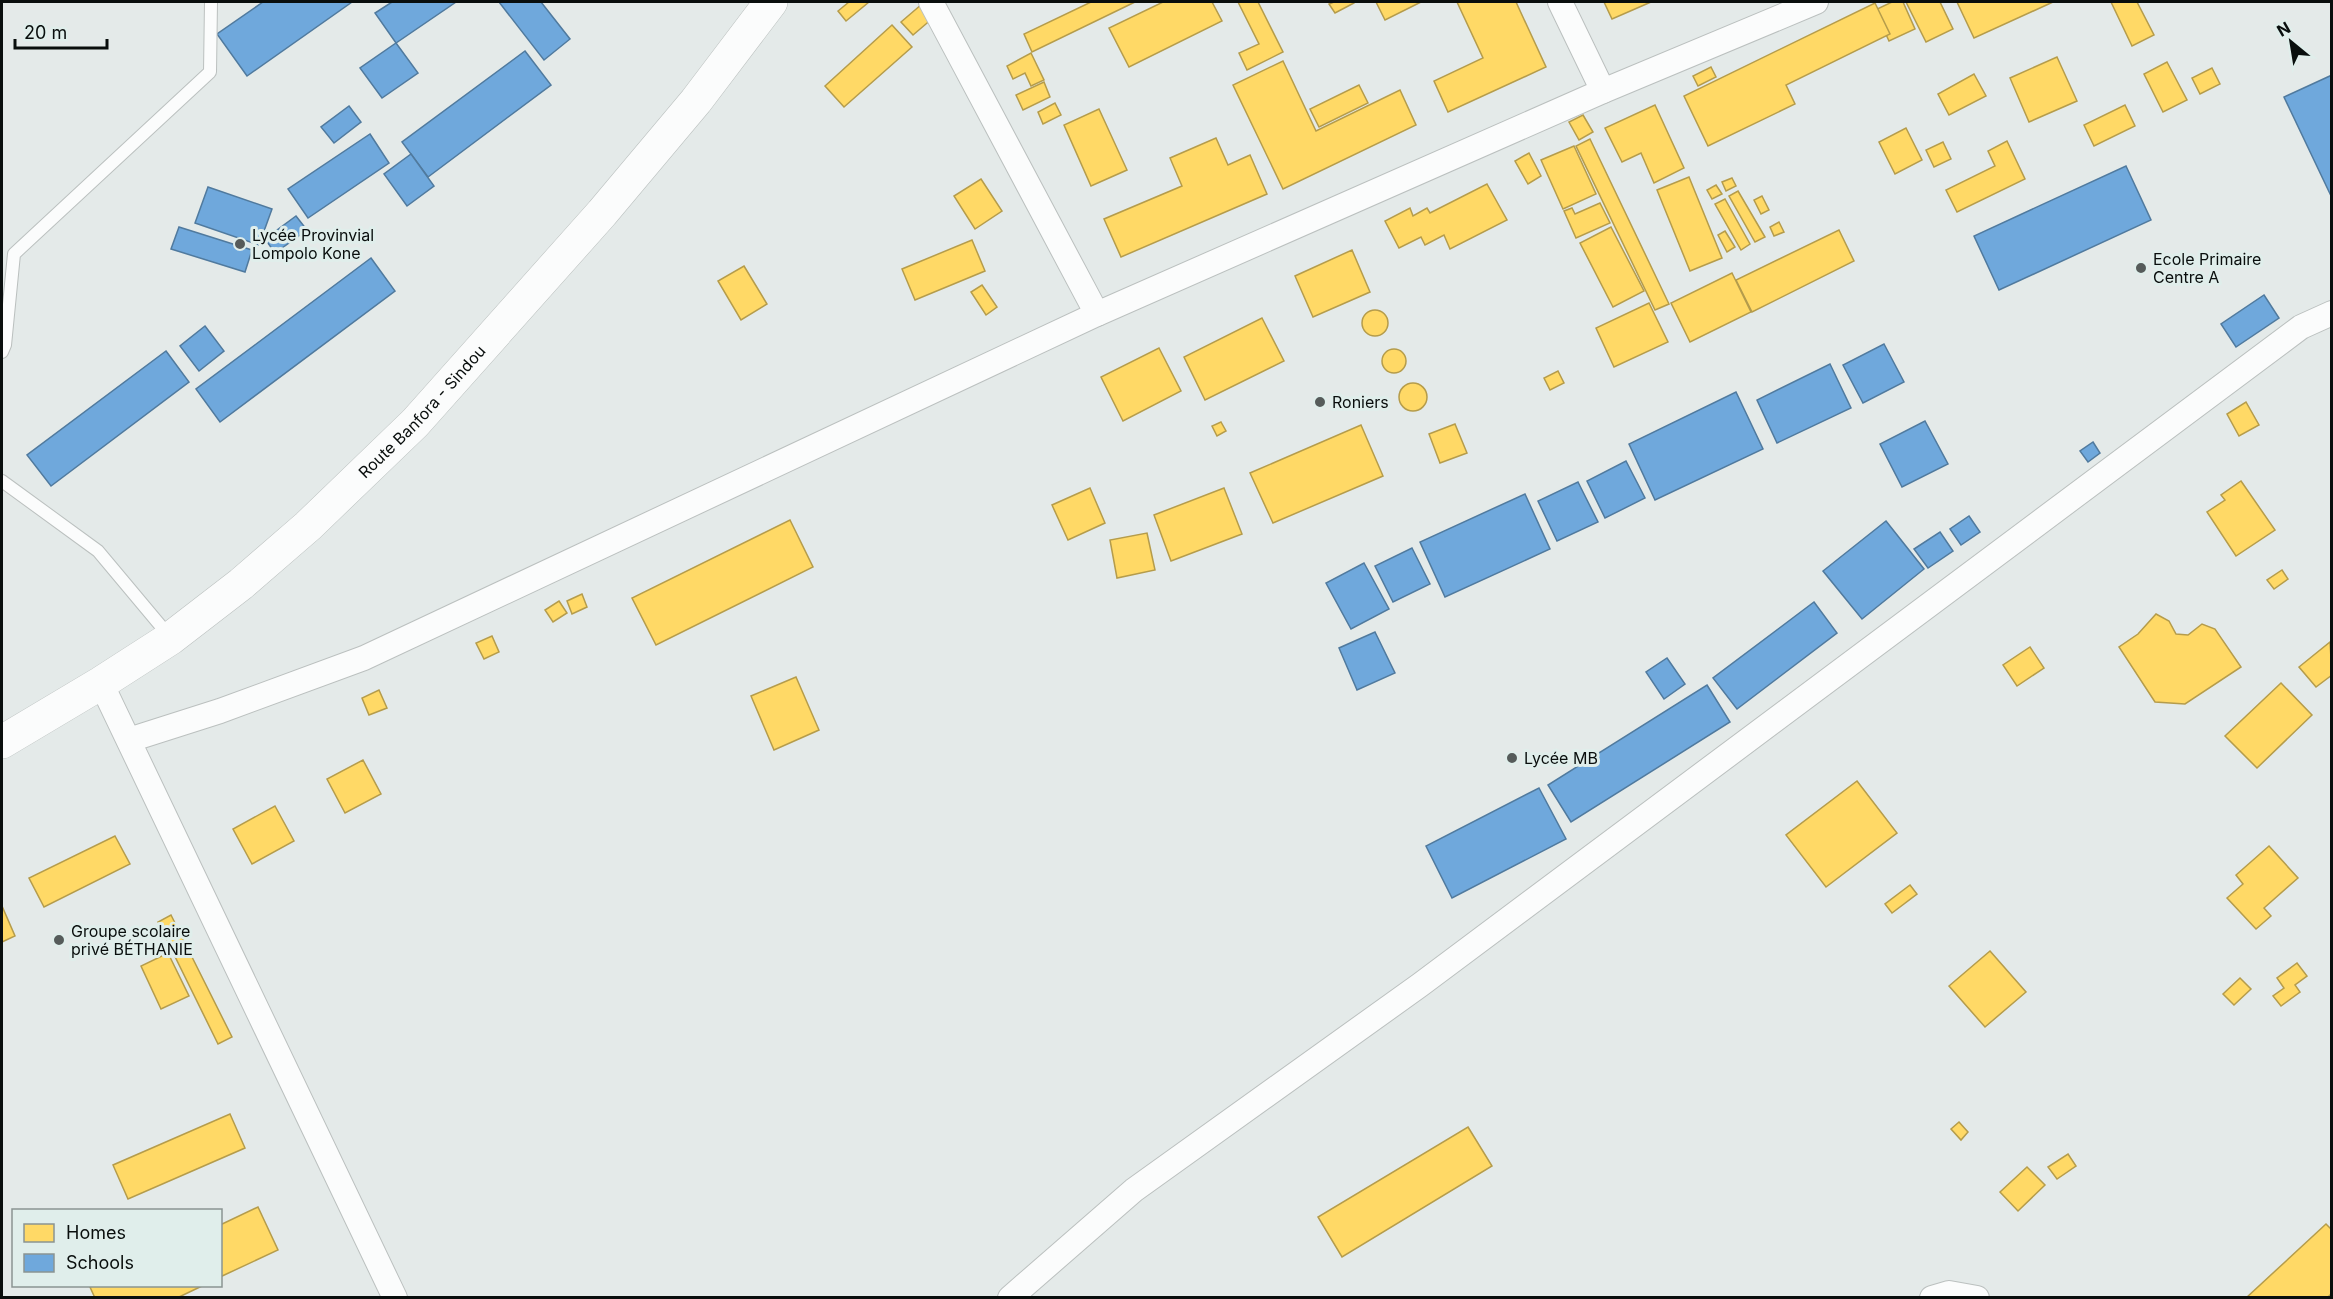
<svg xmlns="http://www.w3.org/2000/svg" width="2333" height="1299" font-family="Inter,sans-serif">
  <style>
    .homes { fill: #ffd966; stroke: #b59c4b; stroke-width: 1.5 }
    .schools { fill: #6fa8dc; stroke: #507a9e; stroke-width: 1.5 }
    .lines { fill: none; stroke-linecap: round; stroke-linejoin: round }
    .lane-casing { stroke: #bbc0bf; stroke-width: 14 }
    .street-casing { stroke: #bbc0bf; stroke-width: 26 }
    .secondary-casing { stroke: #bbc0bf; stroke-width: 34 }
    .lane { stroke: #fbfcfc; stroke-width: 12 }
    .street { stroke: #fbfcfc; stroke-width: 24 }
    .secondary { stroke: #fbfcfc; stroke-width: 33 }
    .poi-dot { fill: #565b5a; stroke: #e0eeeb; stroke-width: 2 }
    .labels { text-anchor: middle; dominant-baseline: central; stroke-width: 6; stroke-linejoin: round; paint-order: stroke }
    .poi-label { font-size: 16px; fill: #090e0d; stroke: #e0eeeb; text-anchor: start }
    .street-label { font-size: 16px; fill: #090e0d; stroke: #e0eeeb }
  </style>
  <rect width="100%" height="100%" fill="#e4eae9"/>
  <g class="homes">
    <polygon points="849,2 869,2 846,21 838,11"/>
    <polygon points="1091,2 1135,2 1032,52 1024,34"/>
    <polygon points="1163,2 1212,2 1222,21 1129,67 1109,28"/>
    <polygon points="1238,2 1258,2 1283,52 1247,70 1239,53 1259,44"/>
    <polygon points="1334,2 1354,2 1354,3 1335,13 1329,4"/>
    <polygon points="1376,2 1421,2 1385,20"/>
    <polygon points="1457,2 1516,2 1546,67 1448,112 1434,81 1483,58"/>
    <polygon points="1604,2 1651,2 1612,19"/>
    <polygon points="1892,2 1903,2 1915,29 1889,41 1875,10"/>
    <polygon points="1906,2 1940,2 1953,29 1926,42"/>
    <polygon points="1957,2 2053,2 1974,38"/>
    <polygon points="2111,2 2137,2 2154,35 2132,46"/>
    <polygon points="1875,3 1890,34 1786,85 1795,104 1708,146 1684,96"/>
    <polygon points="922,4 933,18 913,35 901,22"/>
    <polygon points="892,25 912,47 844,107 825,86"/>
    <polygon points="1031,53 1044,80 1031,86 1025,73 1013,79 1007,66"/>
    <polygon points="2057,57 2077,101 2029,122 2010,78"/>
    <polygon points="1283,61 1316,131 1400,90 1416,125 1283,189 1233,85"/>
    <polygon points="2167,62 2187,100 2163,112 2144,74"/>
    <polygon points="1711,67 1716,77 1698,86 1693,76"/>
    <polygon points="2212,68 2220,84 2200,94 2192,78"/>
    <polygon points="1974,74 1986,96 1949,115 1938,94"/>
    <polygon points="1044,82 1050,97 1023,110 1016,95"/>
    <polygon points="1359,85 1368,103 1319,127 1310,109"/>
    <polygon points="1055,103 1061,115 1043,124 1038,112"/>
    <polygon points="1655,105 1684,168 1654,183 1641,153 1622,162 1605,128"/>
    <polygon points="2125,105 2135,126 2094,146 2084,125"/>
    <polygon points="1099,109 1127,170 1091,186 1064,125"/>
    <polygon points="1583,115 1593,132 1579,140 1569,122"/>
    <polygon points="1906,128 1922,160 1895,174 1879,142"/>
    <polygon points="1216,138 1228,165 1250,155 1267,194 1121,257 1104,219 1182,186 1170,158"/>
    <polygon points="1590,139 1669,304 1655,310 1576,146"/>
    <polygon points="2007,141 2025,179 1957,212 1946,190 1995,166 1988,151"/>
    <polygon points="1943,142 1951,159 1934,167 1926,150"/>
    <polygon points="1574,146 1596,194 1563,209 1541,160"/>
    <polygon points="1529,153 1541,176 1528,184 1515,161"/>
    <polygon points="1689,177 1722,258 1690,271 1657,190"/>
    <polygon points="1732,178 1736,186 1726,191 1722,182"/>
    <polygon points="981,179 1002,211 975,229 954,196"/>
    <polygon points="1487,184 1507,220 1450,249 1444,235 1425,245 1421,237 1399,248 1385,221 1410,208 1413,216 1427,208 1430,213"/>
    <polygon points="1716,185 1722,194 1712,199 1707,190"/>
    <polygon points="1738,191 1765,237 1755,242 1729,196"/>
    <polygon points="1762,196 1769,210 1761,214 1754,200"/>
    <polygon points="1725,199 1750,244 1741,250 1715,204"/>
    <polygon points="1600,203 1610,223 1576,238 1564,211 1572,208 1575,214"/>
    <polygon points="1779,222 1784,232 1774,236 1770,227"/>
    <polygon points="1611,227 1644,291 1613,307 1580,243"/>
    <polygon points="1839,230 1854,261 1752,312 1736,280"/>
    <polygon points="1725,231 1735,247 1727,252 1718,235"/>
    <polygon points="972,240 985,271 915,300 902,269"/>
    <polygon points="1352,250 1370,292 1313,317 1295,276"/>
    <polygon points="744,266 767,304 741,320 718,281"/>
    <polygon points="1732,273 1751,312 1690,342 1671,303"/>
    <polygon points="982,285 997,307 986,315 971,292"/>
    <polygon points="1649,303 1668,342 1614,367 1596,328"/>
    <circle cx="1375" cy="323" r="13"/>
    <polygon points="1262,318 1284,361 1205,400 1184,357"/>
    <polygon points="1159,348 1181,391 1123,421 1101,377"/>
    <circle cx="1394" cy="361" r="12"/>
    <polygon points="1558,371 1564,383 1550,390 1544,378"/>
    <circle cx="1413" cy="397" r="14"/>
    <polygon points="2246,402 2259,425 2239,436 2227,414"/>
    <polygon points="1221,422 1226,431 1217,436 1212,426"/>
    <polygon points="1455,424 1467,453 1440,463 1429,434"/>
    <polygon points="1361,425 1383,476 1273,523 1250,473"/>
    <polygon points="2241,481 2275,530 2236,556 2207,512 2225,500 2221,495"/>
    <polygon points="1090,488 1105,523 1068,540 1052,505"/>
    <polygon points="1224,488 1242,534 1171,561 1154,515"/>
    <polygon points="790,520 813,567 656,645 632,598"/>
    <polygon points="1147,533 1155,570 1117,578 1110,540"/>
    <polygon points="2282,570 2288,579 2274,589 2267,580"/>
    <polygon points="582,594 587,607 572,614 567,601"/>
    <polygon points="559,601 567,613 553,622 545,610"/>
    <polygon points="2156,614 2169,621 2176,634 2188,635 2202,624 2215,629 2241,667 2185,704 2155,702 2119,647 2138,634"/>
    <polygon points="492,636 499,652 484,659 476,643"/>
    <polygon points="2330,642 2332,675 2316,687 2299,667"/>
    <polygon points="2030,647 2044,668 2017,686 2003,665"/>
    <polygon points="796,677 819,730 774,750 751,696"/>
    <polygon points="2281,683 2312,715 2257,768 2225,736"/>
    <polygon points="379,690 387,708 369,715 362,698"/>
    <polygon points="363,760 381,794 345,813 327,779"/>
    <polygon points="1857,781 1897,833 1826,887 1786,835"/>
    <polygon points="275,806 294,841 252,864 233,829"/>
    <polygon points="115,836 130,864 44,907 29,878"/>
    <polygon points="2269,846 2298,878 2264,908 2271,916 2256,929 2227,898 2243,884 2236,875"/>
    <polygon points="1910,885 1917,894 1892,913 1885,904"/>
    <polygon points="2,906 15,936 2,942"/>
    <polygon points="171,915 232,1037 218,1044 158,922"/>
    <polygon points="1990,951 2026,992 1985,1027 1949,986"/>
    <polygon points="168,953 189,996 161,1009 141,966"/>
    <polygon points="2297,963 2307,976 2295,985 2300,992 2281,1006 2273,996 2284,988 2277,978"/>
    <polygon points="2240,978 2251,989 2234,1005 2223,994"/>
    <polygon points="230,1114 245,1148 128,1199 113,1165"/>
    <polygon points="1959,1122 1968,1132 1961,1140 1951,1129"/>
    <polygon points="1468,1127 1492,1166 1342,1257 1318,1217"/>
    <polygon points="2068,1154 2076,1166 2057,1179 2048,1167"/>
    <polygon points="2027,1167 2045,1185 2018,1211 2000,1192"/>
    <polygon points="258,1207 278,1250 220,1277 220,1225"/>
    <polygon points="2326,1224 2332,1230 2332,1293 2327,1298 2246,1298"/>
    <polygon points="92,1286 202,1286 177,1298 95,1298 90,1287"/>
  </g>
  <g class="schools">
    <polygon points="263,2 352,2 247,76 217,34"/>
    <polygon points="392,2 456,2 396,43 375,13"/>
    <polygon points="499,2 541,2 570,39 544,60"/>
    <polygon points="396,43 418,73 382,98 360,68"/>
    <polygon points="525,51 551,85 428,177 402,142"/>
    <polygon points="2332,75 2332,198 2284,97"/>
    <polygon points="349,106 361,122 334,143 321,127"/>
    <polygon points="370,134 389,163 308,218 288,189"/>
    <polygon points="411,154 434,186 407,206 384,174"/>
    <polygon points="2126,166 2151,220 1999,290 1974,236"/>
    <polygon points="208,187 272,209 259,245 195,223"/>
    <polygon points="296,216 307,230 275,253 265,239"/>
    <polygon points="179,227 252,250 245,272 171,249"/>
    <polygon points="371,258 395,291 220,422 196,389"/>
    <polygon points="2264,295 2279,318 2236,347 2221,324"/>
    <polygon points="205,326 224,351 199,371 180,346"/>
    <polygon points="1884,344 1904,382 1863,403 1843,365"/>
    <polygon points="166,351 189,382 51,486 27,455"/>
    <polygon points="1830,364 1851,408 1777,443 1757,400"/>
    <polygon points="1736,392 1763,449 1655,500 1629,444"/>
    <polygon points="1925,421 1948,464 1902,487 1880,444"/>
    <polygon points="2093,442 2100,453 2088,462 2080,451"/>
    <polygon points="1626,461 1645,498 1605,518 1587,481"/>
    <polygon points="1578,482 1598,522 1557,541 1538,501"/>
    <polygon points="1525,494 1550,549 1445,597 1420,542"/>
    <polygon points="1969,516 1980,532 1961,545 1950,529"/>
    <polygon points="1886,521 1924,569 1862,619 1823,571"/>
    <polygon points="1940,532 1953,551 1928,568 1914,549"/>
    <polygon points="1412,548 1430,584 1393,602 1375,566"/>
    <polygon points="1364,563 1389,609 1351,629 1326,583"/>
    <polygon points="1814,602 1837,633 1737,709 1713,678"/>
    <polygon points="1375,632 1395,673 1357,690 1339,648"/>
    <polygon points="1667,658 1685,684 1664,699 1646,672"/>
    <polygon points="1707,685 1730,722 1571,822 1548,785"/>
    <polygon points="1539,788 1566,839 1452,898 1426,846"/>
  </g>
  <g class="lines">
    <g class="lane-casing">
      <g id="lane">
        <polyline points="2,352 5,345 14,254 210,72 211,2"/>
        <polyline points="2,481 98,551 170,637"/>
      </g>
    </g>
    <g class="street-casing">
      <g id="street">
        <polyline points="931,2 1097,314"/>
        <polyline points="1560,2 1603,91"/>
        <polyline points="101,683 395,1298"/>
        <polyline points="129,740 220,711 364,658 1097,314 1603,91 1816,2"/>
        <polyline points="1010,1298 1134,1190 1420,985 2301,327 2332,313"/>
        <polyline points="1932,1298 1949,1293 1977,1298"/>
      </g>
    </g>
    <g class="secondary-casing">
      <g id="secondary">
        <path id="s1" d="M 2,742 L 101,683 L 171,638 L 241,584 L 308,526 L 415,423 L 602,213 L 696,101 L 771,2"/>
      </g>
    </g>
    <use href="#lane" class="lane"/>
    <use href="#street" class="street"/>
    <use href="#secondary" class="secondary"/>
  </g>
  <g class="poi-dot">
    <circle cx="240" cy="244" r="6"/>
    <circle cx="2141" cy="268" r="6"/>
    <circle cx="1320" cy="402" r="6"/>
    <circle cx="1512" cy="758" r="6"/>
    <circle cx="59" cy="940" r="6"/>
  </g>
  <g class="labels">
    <g class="poi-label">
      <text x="252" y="235">Lycée Provinvial<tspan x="252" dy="18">Lompolo Kone</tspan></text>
      <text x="2153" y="259">Ecole Primaire<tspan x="2153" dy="18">Centre A</tspan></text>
      <text x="1332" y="402">Roniers</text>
      <text x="1524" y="758">Lycée MB</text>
      <text x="71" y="931">Groupe scolaire<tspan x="71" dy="18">privé BÉTHANIE</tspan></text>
    </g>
    <g class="street-label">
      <text stroke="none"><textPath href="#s1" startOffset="537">Route Banfora - Sindou</textPath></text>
    </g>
  </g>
  <rect width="2333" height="1299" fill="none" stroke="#090e0d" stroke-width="6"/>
  <rect x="12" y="1209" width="210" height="78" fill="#e0eeeb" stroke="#8a9492" stroke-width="1.5"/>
  <rect x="24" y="1224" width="30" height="18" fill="#ffd966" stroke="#8a9492" stroke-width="1.5"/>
  <text x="66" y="1239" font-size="18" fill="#090e0d">Homes</text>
  <rect x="24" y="1254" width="30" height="18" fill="#6fa8dc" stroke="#8a9492" stroke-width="1.5"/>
  <text x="66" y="1269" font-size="18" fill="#090e0d">Schools</text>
  <g transform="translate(2291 42) rotate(330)" stroke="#e0eeeb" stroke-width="4.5" paint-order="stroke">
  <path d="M0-4.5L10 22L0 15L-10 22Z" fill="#090e0d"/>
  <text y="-9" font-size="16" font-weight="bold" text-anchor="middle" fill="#090e0d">N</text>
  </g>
  <path d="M15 39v9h92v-9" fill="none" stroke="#090e0d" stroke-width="3"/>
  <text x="24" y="39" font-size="18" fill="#090e0d" stroke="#e0eeeb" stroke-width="4.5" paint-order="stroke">20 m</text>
</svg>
